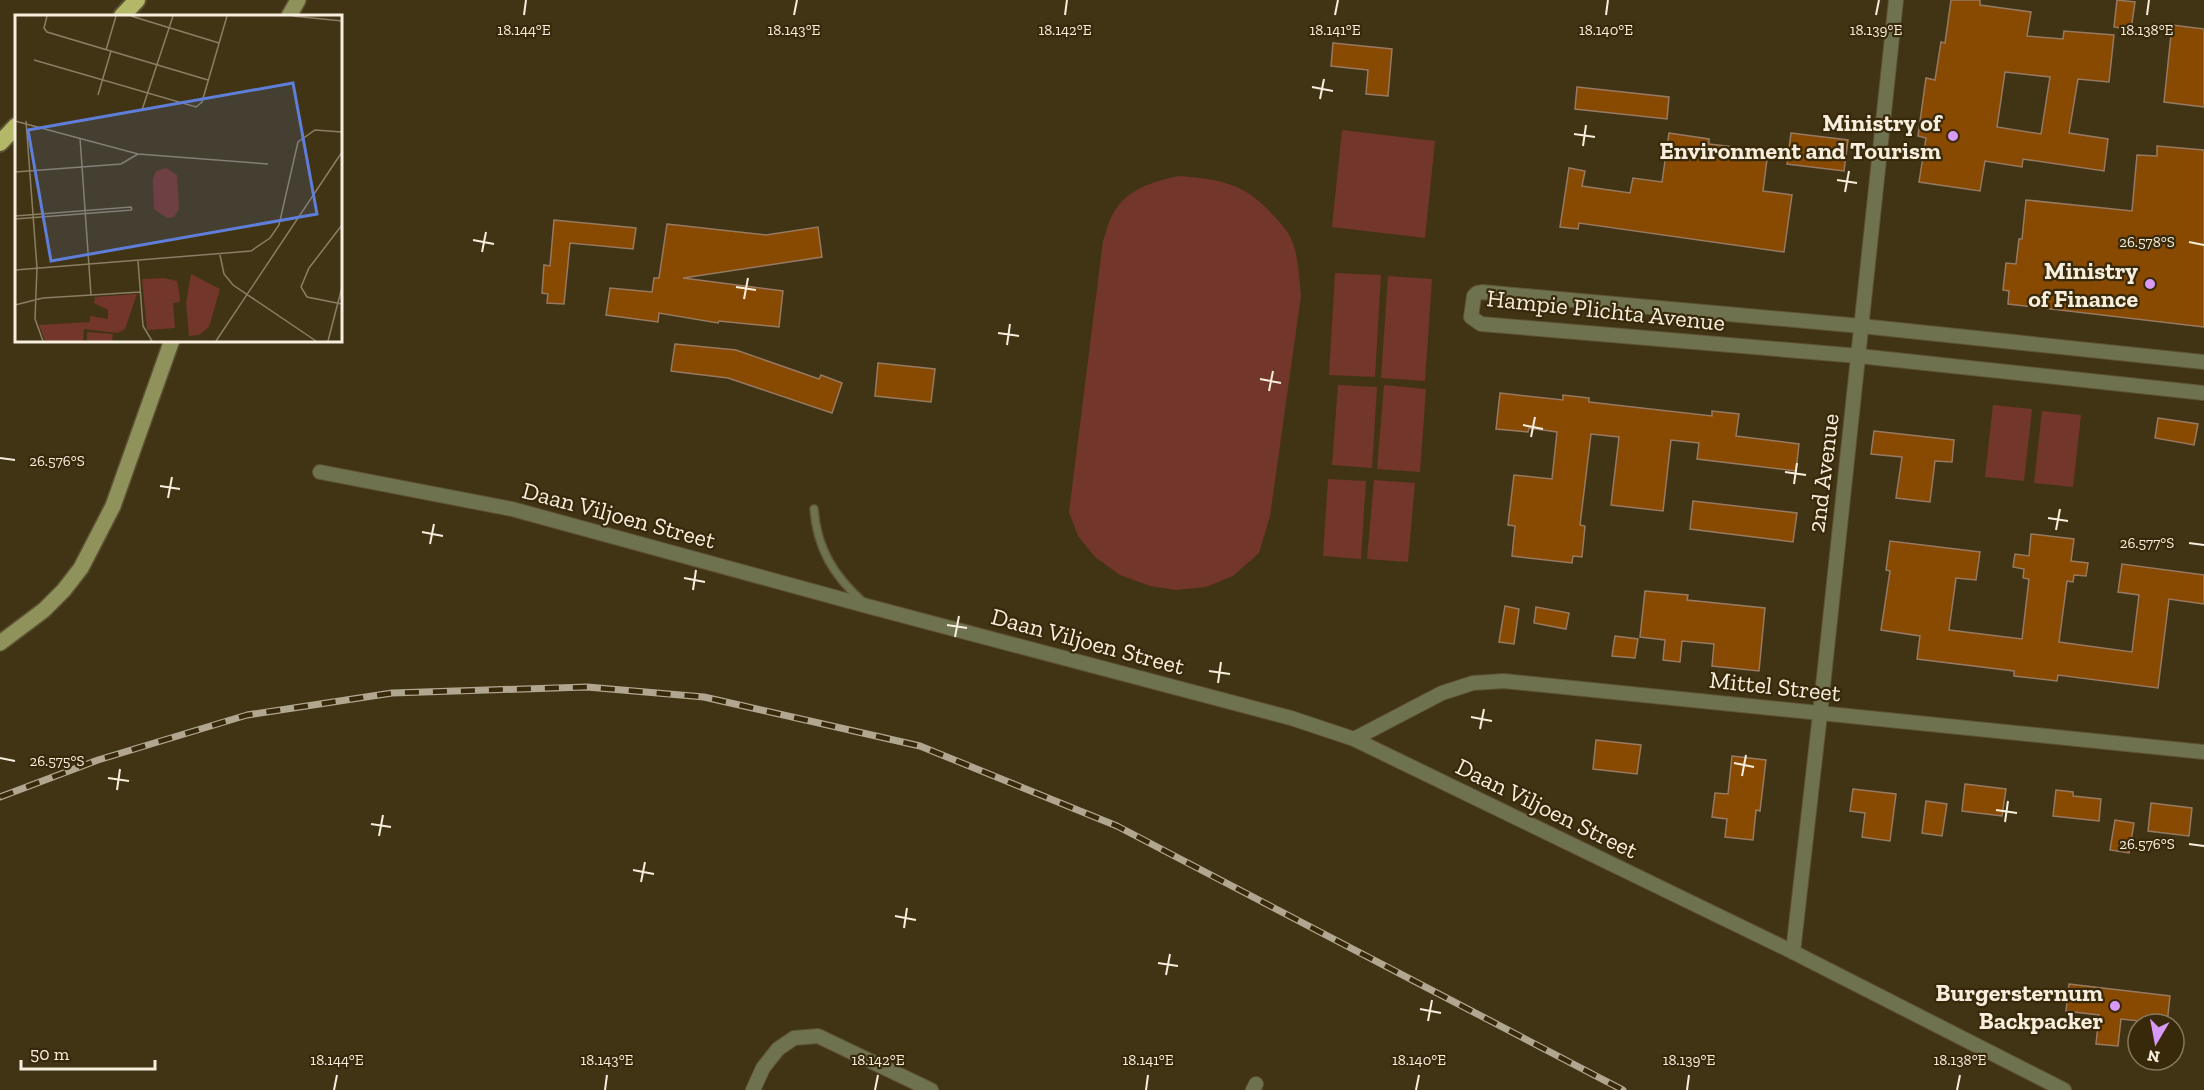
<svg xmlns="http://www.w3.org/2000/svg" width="2204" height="1090" font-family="'Zilla Slab',serif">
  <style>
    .green { fill: #72362a }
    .building { fill: #884901; stroke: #977962; stroke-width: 1.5; fill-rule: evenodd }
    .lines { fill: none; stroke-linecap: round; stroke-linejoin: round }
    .service-casing { stroke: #5e5235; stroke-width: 10 }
    .minor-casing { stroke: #5e5235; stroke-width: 16 }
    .secondary-casing { stroke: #5e5235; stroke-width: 18 }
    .trunk-casing { stroke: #5e5235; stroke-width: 20 }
    .service { stroke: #6f724f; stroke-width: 7 }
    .minor { stroke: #6f724f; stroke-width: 14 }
    .secondary { stroke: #8f935b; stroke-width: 15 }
    .trunk { stroke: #b3b868; stroke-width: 16 }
    .rail-casing { stroke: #b1a690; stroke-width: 7 }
    .rail { stroke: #37290a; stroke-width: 4.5; stroke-dasharray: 14; stroke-linecap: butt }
    .ticks { fill: none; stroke: #f7eedd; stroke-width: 2 }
    .poi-dot { fill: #d99af7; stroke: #37290a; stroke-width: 2 }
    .labels { text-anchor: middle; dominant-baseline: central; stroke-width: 4.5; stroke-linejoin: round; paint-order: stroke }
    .poi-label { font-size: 24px; font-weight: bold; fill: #f7eedd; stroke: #37290a; text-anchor: end }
    .street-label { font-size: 24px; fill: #f7eedd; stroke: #37290a }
    .inset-road { fill: none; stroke: #8a7e65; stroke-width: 1.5 }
    .view { fill: #5e7eda; fill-opacity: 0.15; stroke: #5e7eda; stroke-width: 3 }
    .inset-edge { fill: none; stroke: #f7eedd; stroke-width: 3 }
    .ticks-label { font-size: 15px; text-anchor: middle; fill: #f7eedd; stroke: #37290a; stroke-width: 4.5; stroke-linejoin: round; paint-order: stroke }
  </style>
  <rect width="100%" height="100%" fill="#413415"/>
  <g class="green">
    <polygon points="1342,130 1435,141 1425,238 1332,227"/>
    <path d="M 1178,176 C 1219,179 1245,183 1273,215 C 1280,222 1288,231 1292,241 C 1299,258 1299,278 1301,296 L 1270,516 L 1259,553 L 1233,576 L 1206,587 L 1176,590 L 1150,586 L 1120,575 L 1095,557 L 1078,536 L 1069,512 L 1103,241 C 1106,233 1108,222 1113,214 C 1126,189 1153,182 1178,176 Z"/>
    <polygon points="1335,273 1381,275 1375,377 1329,375"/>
    <polygon points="1388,276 1432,279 1425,381 1381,378"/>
    <polygon points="1338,385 1377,387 1372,468 1332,465"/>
    <polygon points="1384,385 1426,389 1420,472 1377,469"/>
    <polygon points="1993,405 2032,409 2024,481 1985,477"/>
    <polygon points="2042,411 2081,415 2073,487 2034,483"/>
    <polygon points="1328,479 1366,481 1361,559 1323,556"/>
    <polygon points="1374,480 1415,483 1408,562 1367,559"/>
  </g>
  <g class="building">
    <path d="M 1951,0 L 1980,0 L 1980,5 L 2031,12 L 2027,36 L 2063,39 L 2064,31 L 2114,35 L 2109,82 L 2078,79 L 2069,133 L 2108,139 L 2104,171 L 2023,159 L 2022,167 L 1985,161 L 1980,191 L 1919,182 L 1926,138 L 1918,136 L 1926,78 L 1935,80 L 1941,42 L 1945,43 ZM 2005,72 L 2050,77 L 2041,134 L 1997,127 Z"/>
    <polygon points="2117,0 2135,2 2131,30 2114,27"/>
    <polygon points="2172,25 2204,29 2204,107 2164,102"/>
    <polygon points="1333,43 1392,49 1388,96 1366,94 1368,70 1331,66"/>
    <polygon points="1577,87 1669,97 1667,119 1575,109"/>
    <polygon points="1669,133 1709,139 1709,144 1768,151 1763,191 1792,195 1784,252 1579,223 1578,229 1560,227 1569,168 1585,171 1582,186 1630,193 1633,178 1662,182"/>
    <polygon points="1791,133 1848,140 1844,171 1787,164"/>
    <polygon points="2157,146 2204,150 2204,327 2008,304 2009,291 2003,290 2006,263 2016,264 2019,239 2022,239 2026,200 2132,211 2137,155 2157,156"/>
    <polygon points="554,220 636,228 633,249 570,243 564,304 547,303 548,294 542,293 544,265 550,266"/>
    <polygon points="667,224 766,235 818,227 822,257 683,278 783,291 779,327 719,321 718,323 659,313 658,322 606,315 610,288 652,292 654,278 659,278"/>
    <polygon points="675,344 736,350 819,379 821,375 842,383 832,413 728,378 671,371"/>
    <polygon points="878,363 935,369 931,402 875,396"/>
    <polygon points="1500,393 1563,400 1563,395 1589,398 1589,402 1712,416 1712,411 1739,414 1736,436 1799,444 1796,471 1697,459 1699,443 1671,440 1663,511 1611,505 1619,437 1591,434 1580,525 1585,526 1582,557 1573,556 1572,563 1512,556 1515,526 1508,525 1514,475 1552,479 1557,432 1529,428 1528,432 1496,429"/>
    <polygon points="2158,418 2198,424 2194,445 2155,438"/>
    <polygon points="1874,431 1954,440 1952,462 1935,461 1930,502 1896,498 1902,457 1871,454"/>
    <polygon points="1693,501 1797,513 1793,542 1690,529"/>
    <polygon points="2031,534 2074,539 2071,561 2088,563 2086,576 2074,575 2073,582 2067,581 2059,642 2132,652 2139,595 2118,592 2122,564 2204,575 2204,604 2169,599 2158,688 2058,675 2057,681 2014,676 2014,671 1917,659 1920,636 1881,630 1890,571 1886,570 1890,541 1980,552 1976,580 1956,578 1949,630 2022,639 2029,579 2023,578 2024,569 2013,567 2015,554 2029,556"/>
    <polygon points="1645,591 1688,595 1687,600 1765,608 1759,671 1712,666 1714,644 1682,641 1680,662 1663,660 1665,640 1640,637"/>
    <polygon points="1505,606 1519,609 1514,644 1499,642"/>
    <polygon points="1536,607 1569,613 1566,629 1534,623"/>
    <polygon points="1615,636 1638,639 1635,658 1612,656"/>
    <polygon points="1596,740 1641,745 1637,774 1593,769"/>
    <polygon points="1732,756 1766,760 1760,811 1756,810 1753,840 1725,837 1727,819 1712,817 1715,793 1728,794"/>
    <polygon points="1965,784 2006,789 2002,816 1962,811"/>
    <polygon points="1853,789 1896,794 1890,841 1862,837 1865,813 1850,811"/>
    <polygon points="2056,790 2073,792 2073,796 2101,799 2099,821 2053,816"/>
    <polygon points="1926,801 1947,804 1942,836 1922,833"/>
    <polygon points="2151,803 2192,808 2189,836 2148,831"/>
    <polygon points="2115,820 2134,823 2129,853 2110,850"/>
    <polygon points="2069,984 2170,996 2167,1024 2121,1019 2118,1046 2096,1044 2099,1015 2066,1011"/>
  </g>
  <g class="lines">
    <g class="service-casing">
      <path id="service" d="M 814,509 C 817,549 834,576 863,602"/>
    </g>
    <g class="minor-casing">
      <g id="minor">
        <polyline points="2204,362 1861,326 1482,292 1477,293 1474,296 1471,317 1481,324 1859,356 2204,393"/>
        <polyline points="320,472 512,509 867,606 1291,718 1354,739 1793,952 2064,1090"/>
        <polyline points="1354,739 1442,693 1473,683 1504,681 2204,752"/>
        <polyline points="1793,952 1820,714 1896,0"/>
        <polyline points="753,1090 763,1068 778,1049 794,1038 818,1036 931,1090"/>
        <polyline points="1253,1090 1256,1084"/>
      </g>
    </g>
    <g class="secondary-casing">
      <g id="secondary">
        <polyline points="289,16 298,0"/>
        <polyline points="0,643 44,610 64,590 81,568 113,506 172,340"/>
      </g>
    </g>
    <g class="trunk-casing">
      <g id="trunk">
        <polyline points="122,16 137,0"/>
        <polyline points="0,143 16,126"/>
      </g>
    </g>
    <use href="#service" class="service"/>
    <use href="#minor" class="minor"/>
    <use href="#secondary" class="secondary"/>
    <use href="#trunk" class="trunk"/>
    <g class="rail-casing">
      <polyline id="rail" points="0,797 98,760 247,715 392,693 587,687 704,697 920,746 1117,826 1623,1090"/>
    </g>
    <use href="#rail" class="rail"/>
  </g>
  <path class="ticks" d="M 524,15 L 526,0M 794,15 L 797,0M 1065,15 L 1067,0M 1335,15 L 1338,0M 1606,15 L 1608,0M 1876,15 L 1879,0M 2147,15 L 2149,0M 1312,87 L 1333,91M 1320,99 L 1324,79M 1574,134 L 1595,137M 1583,146 L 1586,125M 1837,180 L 1857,183M 1845,192 L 1849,171M 473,240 L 494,244M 2189,242 L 2204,245M 482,252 L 486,232M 736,287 L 756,290M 744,299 L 748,278M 998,333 L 1019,336M 1007,345 L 1010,324M 1260,379 L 1281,383M 1269,391 L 1273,371M 1523,425 L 1543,429M 1531,437 L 1535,417M 0,458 L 15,460M 1785,472 L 1806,475M 1794,484 L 1797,463M 160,486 L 180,489M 168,498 L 172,477M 2048,518 L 2068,521M 2056,530 L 2060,509M 422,532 L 443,536M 2189,543 L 2204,545M 430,544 L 434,524M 684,578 L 705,582M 693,590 L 696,570M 947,625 L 967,628M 955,637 L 959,616M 1209,671 L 1230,674M 1218,683 L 1221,662M 1471,717 L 1492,721M 1480,729 L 1484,709M 0,758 L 15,761M 1734,763 L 1754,767M 1742,776 L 1746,755M 108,778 L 129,781M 117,790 L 120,769M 1996,810 L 2017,813M 2005,822 L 2008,801M 371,824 L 391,827M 379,836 L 383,815M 2189,844 L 2204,846M 633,870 L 654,874M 641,882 L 645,862M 895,916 L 916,920M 904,928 L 907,908M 1158,963 L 1178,966M 1166,975 L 1170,954M 1420,1009 L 1441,1013M 1428,1021 L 1432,1000M 334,1090 L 337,1075M 605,1090 L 607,1075M 875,1090 L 878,1075M 1146,1090 L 1148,1075M 1416,1090 L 1419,1075M 1687,1090 L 1689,1075M 1957,1090 L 1960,1075"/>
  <g class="poi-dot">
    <circle cx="1953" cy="136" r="6"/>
    <circle cx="2150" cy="284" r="6"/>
    <circle cx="2115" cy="1006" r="6"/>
  </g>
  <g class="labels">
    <g class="poi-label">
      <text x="1941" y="122">Ministry of<tspan x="1941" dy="28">Environment and Tourism</tspan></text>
      <text x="2138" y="270">Ministry<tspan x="2138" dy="28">of Finance</tspan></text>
      <text x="2103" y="992">Burgersternum<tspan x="2103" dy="28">Backpacker</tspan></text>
    </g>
    <g class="street-label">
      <text transform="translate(1606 310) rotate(6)">Hampie Plichta Avenue</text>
      <text transform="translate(1823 473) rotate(-83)">2nd Avenue</text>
      <text transform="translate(619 515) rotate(15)">Daan Viljoen Street</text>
      <text transform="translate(1088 641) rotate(15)">Daan Viljoen Street</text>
      <text transform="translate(1775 686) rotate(6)">Mittel Street</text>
      <text transform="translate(1547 808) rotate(26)">Daan Viljoen Street</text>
    </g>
  </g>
  <g transform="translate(15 15)">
    <rect width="327" height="327" fill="#413415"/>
    <path d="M 151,153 L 162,160 L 164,194 L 159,202 L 152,203 L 139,194 L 138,164 L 141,156 ZM 176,259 L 205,274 L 194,312 L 184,320 L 174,321 L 171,288 ZM 149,263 L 162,266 L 164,276 L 165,287 L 158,288 L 160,313 L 132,315 L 127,264 ZM 122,279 L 110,314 L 103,318 L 69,314 L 68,326 L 30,326 L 24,310 L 75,307 L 75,301 L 93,304 L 93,295 L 79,288 L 80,282 ZM 72,317 L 98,319 L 97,326 L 72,326 Z" fill="#72362a"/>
    <path class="inset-road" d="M 32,1 L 29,13 L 32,17 L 193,65M 116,1 L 204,28M 278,1 L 327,6M 91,35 L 101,1M 19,45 L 181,92 L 187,87 L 212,1M 83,80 L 96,36M 127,95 L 158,1M 0,106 L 123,139 L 253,149M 11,106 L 22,253 L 20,304 L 28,326M 65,123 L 76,280M 0,157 L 106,149 L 123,139M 0,201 L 116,192 L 117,195M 0,204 L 117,195M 327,210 L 294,253 L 286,272 L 292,282 L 327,289M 205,240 L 209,259 L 218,270 L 301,326M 123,246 L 128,311 L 137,326M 0,255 L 236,236 L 255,223 L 264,210 L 283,127 L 300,115 L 327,117M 0,290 L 28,283 L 125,277M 201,326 L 327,137M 313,326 L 327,272"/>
    <path class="view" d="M 278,68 L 302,199 L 36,246 L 13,115 Z"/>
    <rect width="327" height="327" class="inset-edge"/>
  </g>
  <g class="ticks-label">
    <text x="524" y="35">18.144°E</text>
    <text x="794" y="35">18.143°E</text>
    <text x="1065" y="35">18.142°E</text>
    <text x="1335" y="35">18.141°E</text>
    <text x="1606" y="35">18.140°E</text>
    <text x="1876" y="35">18.139°E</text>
    <text x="2147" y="35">18.138°E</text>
    <text x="2147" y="247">26.578°S</text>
    <text x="57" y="466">26.576°S</text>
    <text x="2147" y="548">26.577°S</text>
    <text x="57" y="766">26.575°S</text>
    <text x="2147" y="849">26.576°S</text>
    <text x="337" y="1065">18.144°E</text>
    <text x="607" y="1065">18.143°E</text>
    <text x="878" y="1065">18.142°E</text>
    <text x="1148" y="1065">18.141°E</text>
    <text x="1419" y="1065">18.140°E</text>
    <text x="1689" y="1065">18.139°E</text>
    <text x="1960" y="1065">18.138°E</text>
  </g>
  <g transform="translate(2156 1042) rotate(190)"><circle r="28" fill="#37290a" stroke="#84785e" stroke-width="1.5"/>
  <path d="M0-4.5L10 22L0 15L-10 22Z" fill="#d99af7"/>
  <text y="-9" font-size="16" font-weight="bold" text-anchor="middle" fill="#f7eedd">N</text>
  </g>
  <path d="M21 1060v9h134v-9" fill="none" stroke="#f7eedd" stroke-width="3"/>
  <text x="30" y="1060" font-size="18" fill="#f7eedd" stroke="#37290a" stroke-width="4.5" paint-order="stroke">50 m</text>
</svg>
